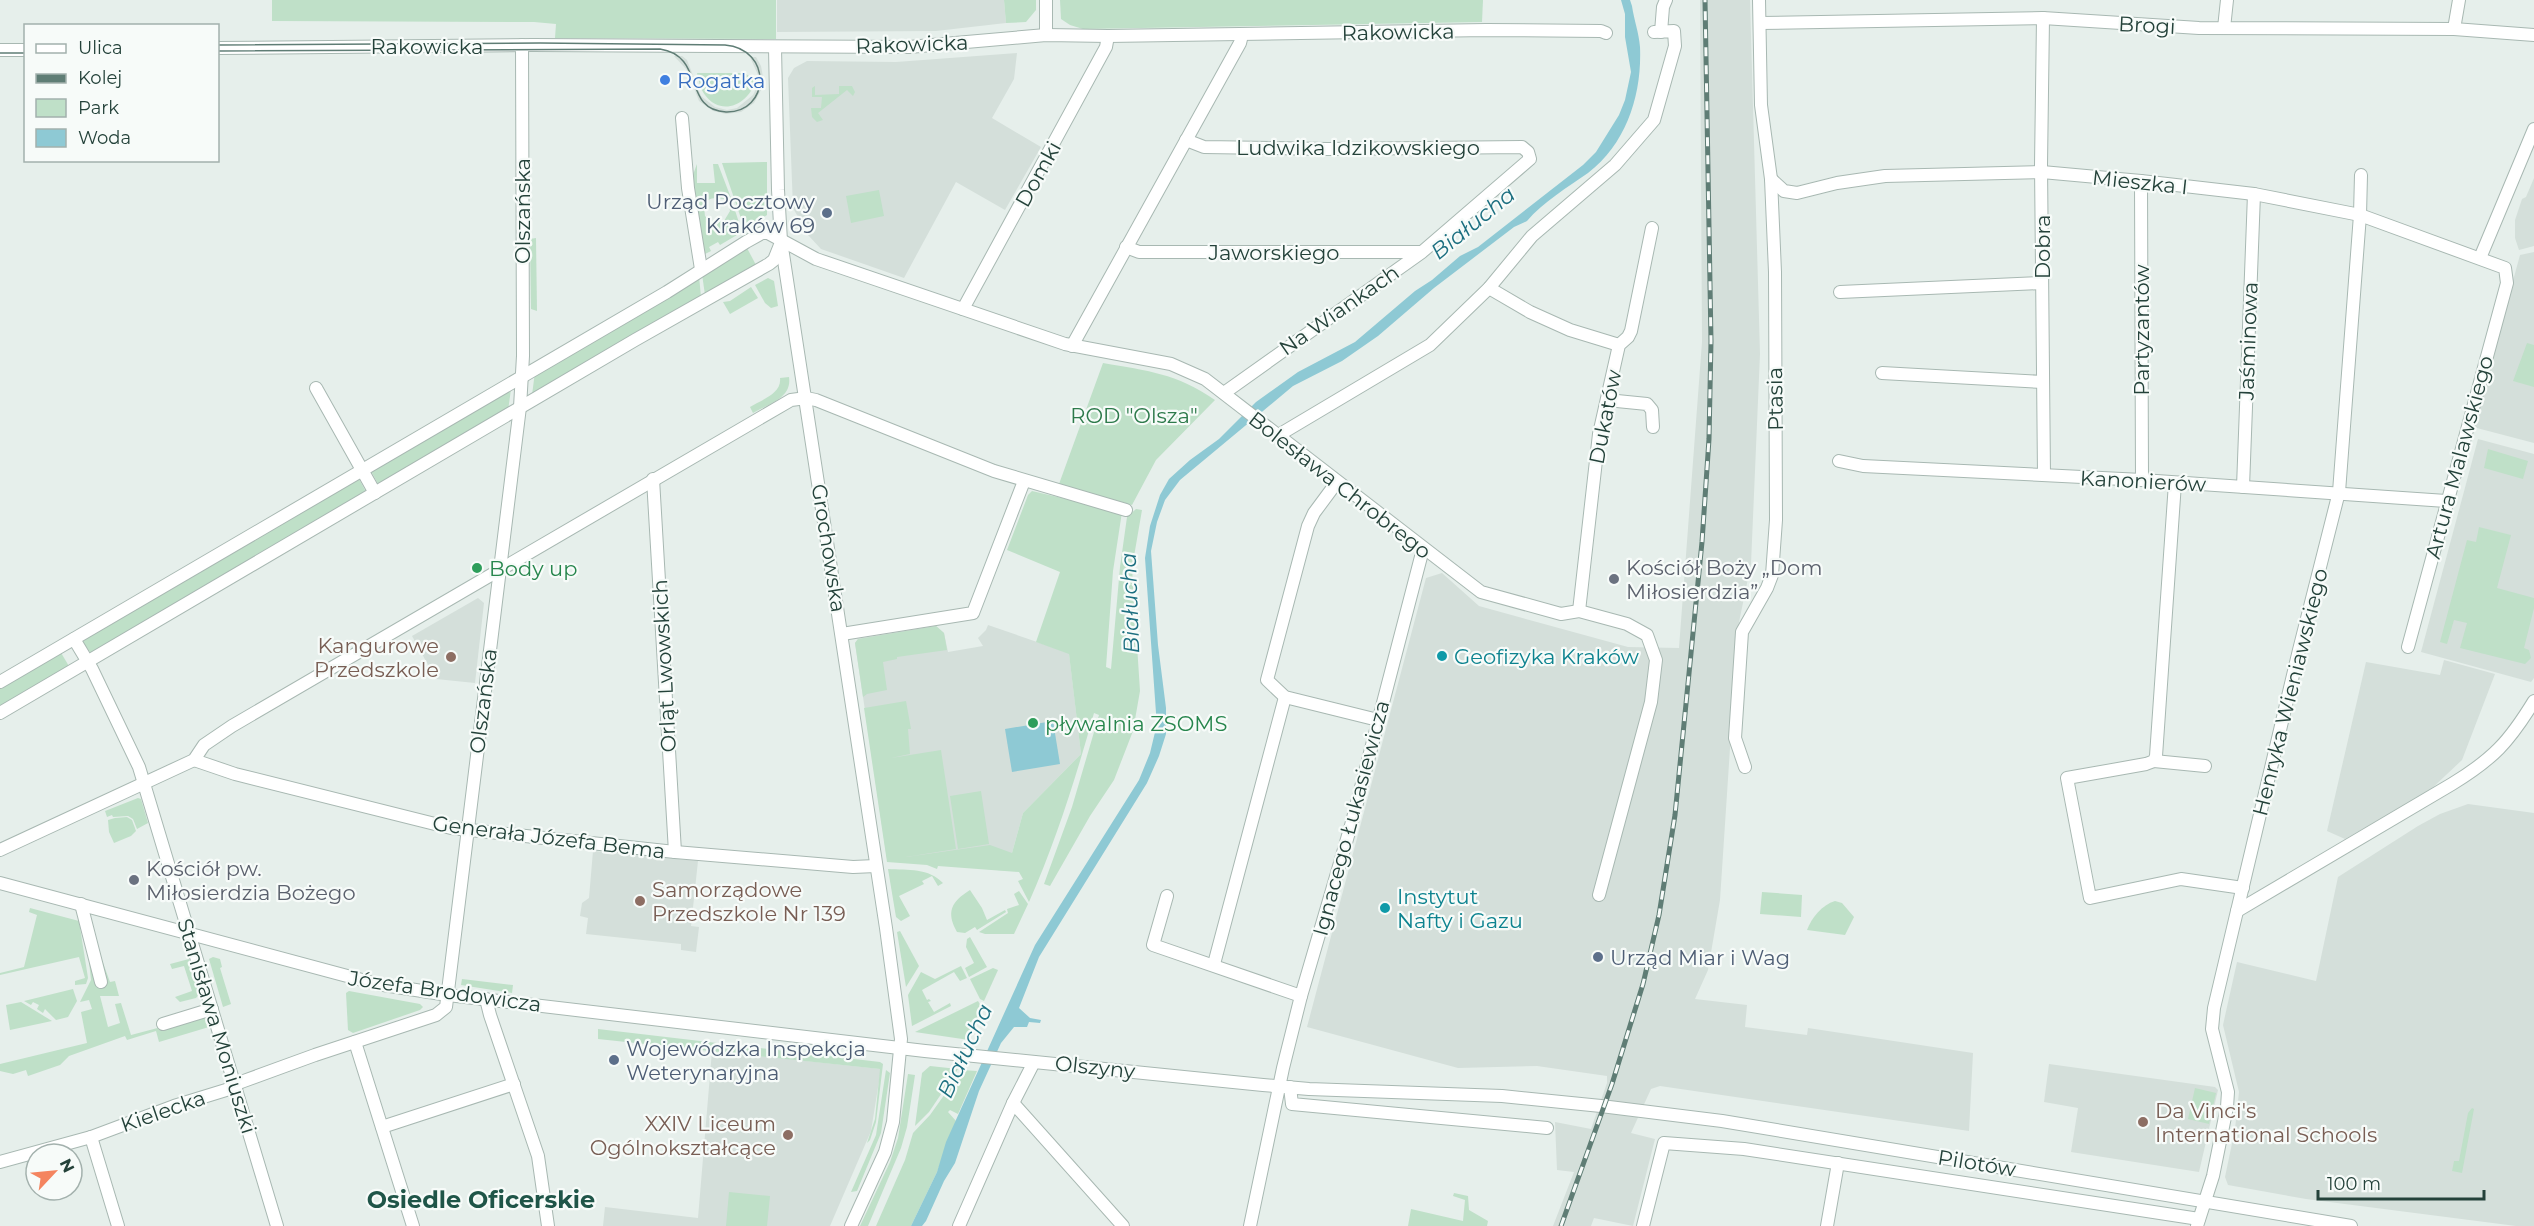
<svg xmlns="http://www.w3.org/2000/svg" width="2534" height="1226" font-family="Montserrat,sans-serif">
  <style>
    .built { fill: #d4dfda }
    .green { fill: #bfe0c8 }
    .water { fill: #8ec9d4 }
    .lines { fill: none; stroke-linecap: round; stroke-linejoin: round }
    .minor-casing { stroke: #a8b8b2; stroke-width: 14 }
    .minor { stroke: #fff; stroke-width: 12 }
    .tram { stroke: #5f7d75; stroke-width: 1.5 }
    .rail-casing { stroke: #5f7d75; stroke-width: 5 }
    .rail { stroke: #f7fbf9; stroke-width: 3; stroke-dasharray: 9; stroke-linecap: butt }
    .shop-dot { fill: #3f7fe0; stroke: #f7fbf9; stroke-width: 2 }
    .service-dot { fill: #5c6f8a; stroke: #f7fbf9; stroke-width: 2 }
    .leisure-dot { fill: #2e9e5b; stroke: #f7fbf9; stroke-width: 2 }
    .worship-dot { fill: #6b7280; stroke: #f7fbf9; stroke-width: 2 }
    .culture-dot { fill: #0f9aa8; stroke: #f7fbf9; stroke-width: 2 }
    .education-dot { fill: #8d6e63; stroke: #f7fbf9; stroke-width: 2 }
    .labels { text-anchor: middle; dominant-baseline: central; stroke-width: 4.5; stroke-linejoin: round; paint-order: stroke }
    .street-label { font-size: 21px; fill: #24423a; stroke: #f7fbf9 }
    .shop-label { font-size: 21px; fill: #366cbe; stroke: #f7fbf9; text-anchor: start }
    .service-label { font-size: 21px; fill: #4e5e75; stroke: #f7fbf9; text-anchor: start }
    .park-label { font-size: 21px; fill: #2d7a4b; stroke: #f7fbf9 }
    .worship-label { font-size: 21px; fill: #5b616d; stroke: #f7fbf9; text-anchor: start }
    .leisure-label { font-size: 21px; fill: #27864d; stroke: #f7fbf9; text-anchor: start }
    .education-label { font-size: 21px; fill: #785e54; stroke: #f7fbf9; text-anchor: end }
    .culture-label { font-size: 21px; fill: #0d838f; stroke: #f7fbf9; text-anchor: start }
    .water-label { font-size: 22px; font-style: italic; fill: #1c6f80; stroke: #f7fbf9 }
    .quarter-label { font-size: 24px; font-weight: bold; fill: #1f5548; stroke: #f7fbf9 }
  </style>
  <rect width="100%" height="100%" fill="#e6efeb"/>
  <g class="built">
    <polygon points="777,0 1004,0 1006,23 936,31 777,32"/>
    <polygon points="1700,0 1750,0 1760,354 1751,564 1738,627 1720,900 1708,970 1695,999 1747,1005 1745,1027 1807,1035 1808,1028 1973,1053 1969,1131 1660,1086 1651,1089 1631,1133 1655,1139 1633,1226 1594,1218 1591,1226 1553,1226 1574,1172 1557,1170 1555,1122 1591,1129 1607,1083 1607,1076 1537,1066 1458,1068 1307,1027 1426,578 1442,573 1479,606 1628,647 1679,648 1702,342"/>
    <polygon points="1017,53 1014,79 992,118 1041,147 1005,210 956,182 904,278 821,249 808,235 793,208 788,78 794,68 807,61 896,62"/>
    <polygon points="674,56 682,56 687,60 701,96 715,107 727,110 737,108 753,95 757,87 758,75 750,57 756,57 761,66 763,77 761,90 754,103 741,112 726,114 713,111 699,101 687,70"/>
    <polygon points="2534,178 2534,246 2519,250 2515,238 2515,220 2522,199 2526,197"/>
    <polygon points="2534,252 2534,443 2473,427 2520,255"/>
    <polygon points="2478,439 2534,454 2534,678 2531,682 2421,652"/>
    <polygon points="478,598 484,603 475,683 436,679 412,636"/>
    <polygon points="988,625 1069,653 1081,754 1023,813 1007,871 887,859 855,643 858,639 936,626 944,633 948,652 983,646 978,638 986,630"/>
    <polygon points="2444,660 2495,674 2462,760 2429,791 2345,839 2327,831 2366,662 2440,675"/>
    <polygon points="2468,804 2534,813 2534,1226 2516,1226 2306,1199 2228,1185 2225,1177 2235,1129 2239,1092 2223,1025 2237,962 2316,981 2338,877 2418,826 2440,814"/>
    <polygon points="593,851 698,861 691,926 699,927 696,952 681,950 681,944 586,934 588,918 580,916 582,903 589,898"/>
    <polygon points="712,1051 881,1069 871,1131 830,1226 603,1226 605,1207 698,1218"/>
    <polygon points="2049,1064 2215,1087 2218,1090 2199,1172 2071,1152 2078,1108 2044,1102"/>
  </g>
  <g class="green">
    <polygon points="272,0 776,0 776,39 555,38 556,24 534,22 272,21"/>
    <polygon points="1004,0 1036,0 1036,10 1026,22 1006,23"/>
    <polygon points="1060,0 1483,0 1482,22 1083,29 1070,25 1061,19"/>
    <path d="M 697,73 L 745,73 L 755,81 C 750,103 722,118 705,95 C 700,89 699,80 697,73 Z"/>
    <polygon points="815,86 815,95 839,94 839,86 852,86 855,92 853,96 847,90 818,113 823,120 817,122 812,117 811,108 821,108 822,97 812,97 812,88"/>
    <polygon points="767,162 767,215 745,230 722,163"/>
    <path d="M 697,164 L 697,183 L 715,183 L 713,164 L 718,164 L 731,198 C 720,202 710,192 704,207 L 705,216 L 711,222 L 724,221 L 730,211 L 728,203 L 732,201 L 742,232 L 720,245 L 718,242 L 709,247 L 711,251 L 701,256 L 695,212 L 697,201 C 686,189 692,178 697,164 Z"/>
    <polygon points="879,190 884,216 851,223 846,196"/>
    <polygon points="536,238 537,311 531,309 530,239"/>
    <polygon points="747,248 756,265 705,295 702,274"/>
    <polygon points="699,276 701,297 532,395 535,372"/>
    <polygon points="768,278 774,281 778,306 771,308 765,303 755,285"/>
    <polygon points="751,287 758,298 730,314 723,302 730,301"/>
    <polygon points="2527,343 2534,345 2534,387 2513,381"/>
    <path d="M 1103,363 C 1148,371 1176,373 1215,400 L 1156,460 L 1132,505 L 1059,484 Z"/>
    <path d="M 789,377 C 792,398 770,403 753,413 L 750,407 C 761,400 782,394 780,378 Z"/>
    <polygon points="511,389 508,411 378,484 371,471"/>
    <polygon points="2488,449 2528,461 2523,479 2484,468"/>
    <polygon points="359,479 366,492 91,653 82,642 82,639"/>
    <path d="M 1032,491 L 1122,512 L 1113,571 L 1106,667 L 1111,669 L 1120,567 L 1127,517 L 1136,509 L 1142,510 L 1132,568 L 1140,691 L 1133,731 L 1114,780 L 1090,816 L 1050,886 L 1044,884 L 1072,807 L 1099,715 L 1094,713 C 1076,777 1056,841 1029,902 L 1018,881 L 1023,879 L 1019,872 L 938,866 L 937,869 L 927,865 L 887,862 L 864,708 L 906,701 L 911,729 L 908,729 L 910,754 L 891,758 L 941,750 L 956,849 L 906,857 L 990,845 L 1012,853 L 1023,813 L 1081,754 L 1069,654 L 1036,642 L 1060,572 L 1007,550 L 1028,495 Z"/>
    <polygon points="2479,527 2511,535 2497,588 2534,598 2534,608 2524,648 2529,650 2531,658 2525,664 2460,648 2467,623 2454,620 2447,644 2440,642 2467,540 2476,542"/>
    <polygon points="936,626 944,633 947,650 897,657 897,659 883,662 887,690 867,694 863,697 855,643 858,639"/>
    <polygon points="60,651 70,668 0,709 0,686"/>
    <polygon points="981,791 989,844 958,849 950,796"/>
    <polygon points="138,798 141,799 148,823 137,829 133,819 128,816 113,817 112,815 107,817 105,811"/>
    <polygon points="115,818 127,817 132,820 136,831 131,836 114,843 109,832 108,820"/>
    <path d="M 888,869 C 908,870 929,868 943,883 L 938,886 L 932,876 L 922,881 L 924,884 L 899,896 L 910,916 L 901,921 L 896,917 Z"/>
    <path d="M 970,890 L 982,908 L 987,920 L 1005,910 L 1006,912 L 977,930 L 975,927 L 965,933 L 957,932 C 946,912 951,902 970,890 Z"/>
    <polygon points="1019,891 1028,904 1014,934 985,934 979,932 1008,913 1007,909 1019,905 1014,894"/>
    <polygon points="1762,892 1802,895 1801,917 1760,914"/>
    <path d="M 1835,901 L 1842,903 L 1854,917 L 1845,935 L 1807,930 C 1812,917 1822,905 1835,901 Z"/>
    <polygon points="30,908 79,921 88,978 86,984 75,985 75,981 85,978 79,957 0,975 0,973 24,967 37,915 29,912"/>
    <polygon points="900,931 919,966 906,987 897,932"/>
    <polygon points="970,937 987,967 969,977 965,968 974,963 966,947 967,939"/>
    <polygon points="98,949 110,982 115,981 119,996 100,996 108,1027 120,1023 115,1004 121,1003 131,1035 203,1016 207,1018 209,1027 159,1042 156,1031 127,1040 125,1036 69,1056 60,1065 28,1076 26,1070 13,1074 0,1071 0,1064 87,1043 81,1012 92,1009 89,1000 80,1002 91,980 88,952"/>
    <polygon points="213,957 220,959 222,967 220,968 231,1004 223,1007 209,959"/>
    <polygon points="189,959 200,993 196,998 180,1002 175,997 192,991 184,966 172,969 170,964"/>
    <polygon points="961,966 967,978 960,981 954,972 922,990 927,1000 929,999 931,1001 928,1002 934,1012 950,1003 951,1006 912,1026 908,995 921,972 935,979"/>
    <polygon points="993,968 998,970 984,1001 980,999 970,979"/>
    <polygon points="462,979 513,985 512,993 461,985"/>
    <polygon points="73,989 77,1001 68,1017 56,1020 45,1009 43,1013 37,1009 39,1005 33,1002 31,1005 24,1001"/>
    <polygon points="349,991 420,1004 423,1007 420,1010 353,1033 348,1030 346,993"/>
    <polygon points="978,1001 982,1008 969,1040 915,1032"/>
    <polygon points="21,1002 52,1021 10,1030 6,1005"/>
    <polygon points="598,1029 880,1062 883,1064 876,1122 870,1140 867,1143 875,1119 880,1069 598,1039"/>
    <polygon points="930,1066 958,1069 929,1112 915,1126 922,1073"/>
    <polygon points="886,1070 890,1073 881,1133 857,1191 851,1192 876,1135"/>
    <polygon points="962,1070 977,1071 958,1114 950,1110 948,1112 956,1121 937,1172 911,1226 876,1226 905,1160 913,1133 930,1115"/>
    <polygon points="908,1074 915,1075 907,1127 901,1148 868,1226 860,1226 890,1162 898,1138"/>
    <polygon points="2195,1088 2216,1093 2209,1124 2188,1119"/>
    <polygon points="2472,1108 2474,1109 2462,1173 2452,1171 2454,1161 2459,1161 2468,1113"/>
    <polygon points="729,1192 770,1196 767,1226 726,1226"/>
    <polygon points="1454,1193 1468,1196 1469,1210 1488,1221 1487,1226 1408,1226 1411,1209 1463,1221 1465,1200 1453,1196"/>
  </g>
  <g class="water">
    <path d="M 1621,0 L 1630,0 L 1632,6 C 1634,20 1639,33 1640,47 C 1642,94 1627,143 1588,173 C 1568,187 1543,202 1527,221 L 1514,227 L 1434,288 L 1378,336 L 1342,361 L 1293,386 L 1180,480 L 1165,500 L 1157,522 L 1151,551 L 1158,645 L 1166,708 L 1166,734 L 1159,756 L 1147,783 L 1039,957 L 1019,1008 L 1030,1018 L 1041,1020 L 1040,1023 L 1029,1022 L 1027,1027 L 1014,1027 L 1001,1043 L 979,1091 L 955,1163 L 944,1181 L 926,1221 L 922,1226 L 911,1226 L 937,1172 L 946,1142 L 1035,945 L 1139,780 L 1150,753 L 1156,728 L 1156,713 L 1145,558 L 1150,526 L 1160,495 L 1169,479 L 1190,460 L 1219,439 L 1256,402 L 1298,372 L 1355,342 L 1415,291 L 1432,280 L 1460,256 L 1478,247 L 1583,165 L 1596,152 L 1619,115 L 1625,100 L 1631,72 L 1625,37 L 1625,14 Z"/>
    <polygon points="1053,721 1060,764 1012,772 1005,729"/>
  </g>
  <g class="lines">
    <g class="minor-casing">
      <g id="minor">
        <polyline points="1046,0 1046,35"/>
        <polyline points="2043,18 2041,165 2044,475"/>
        <polyline points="1760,23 2043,18 2199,28 2454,29 2534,35"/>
        <polyline points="2224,28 2227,0"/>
        <polyline points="2454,29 2459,0"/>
        <polyline points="1661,32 1663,7 1666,0"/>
        <polyline points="218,48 533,45 909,47 1046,35 1108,36 1486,30 1601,31 1606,33"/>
        <polyline points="775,48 778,190 781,241 886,928 901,1039 893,1122 885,1152 851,1226"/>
        <polyline points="0,50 26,50"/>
        <polyline points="682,118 688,188 701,269"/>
        <polyline points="1186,140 1204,147 1327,149 1522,147 1528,152 1530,159 1422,252 1224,393"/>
        <polyline points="1771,179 1784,191 1797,193 1837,183 1885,176 2042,172 2141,181 2254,194 2360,215 2505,268 2507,283 2408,647"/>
        <polyline points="2141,181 2142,480"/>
        <polyline points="1126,247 1139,252 1421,252"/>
        <polyline points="2480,258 2534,129"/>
        <polyline points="1489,288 1530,312 1570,330 1619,345"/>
        <polyline points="1840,292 2042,283"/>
        <polyline points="963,309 1106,47 1108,36"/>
        <polyline points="1072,346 1240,43 1242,35"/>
        <polyline points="1882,373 2043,382"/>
        <polyline points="316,388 375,493"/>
        <polyline points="1607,400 1647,404 1652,410 1653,427"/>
        <polyline points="1277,436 1430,345 1489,288 1532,236 1615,165 1654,120 1675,46 1674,31 1654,32"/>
        <polyline points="1839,461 1863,466 2142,480 2446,501"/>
        <polyline points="653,479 675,852"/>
        <polyline points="1337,482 1314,513 1308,526 1267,680 1285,697 1378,720"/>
        <polyline points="2175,483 2156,756 2154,761 2146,764 2067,778 2090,898 2181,879 2243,888"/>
        <polyline points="2243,487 2254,194"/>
        <polyline points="1579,611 1599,434 1619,345 1628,337 1631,331 1652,228"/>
        <polyline points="842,634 973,613 1024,481"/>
        <polyline points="74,639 92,669 139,767 277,1226"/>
        <polyline points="0,682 667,292 746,242 762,233 768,233 816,259 1065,344 1171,364 1205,379 1481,592 1561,614 1579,611 1627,624 1647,635 1656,660 1651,702 1599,895"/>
        <polyline points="0,713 635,340 769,264 774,260 780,245"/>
        <polyline points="194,760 235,774 451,828 675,852 853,867 876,866"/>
        <polyline points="2154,761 2205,766"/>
        <polyline points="1745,767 1735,738 1742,632 1767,588 1772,575 1776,520 1775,272 1771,179 1761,105 1759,0"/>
        <polyline points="0,850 194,760 204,745 232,726 791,400 806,398 816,400 994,471 1126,510"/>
        <polyline points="0,883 377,984 448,995 925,1051 1263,1085 1309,1089 1502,1096 1601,1106 1722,1121 2351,1226"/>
        <polyline points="1167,896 1153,945 1301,996"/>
        <polyline points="81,904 101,982"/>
        <path d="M 2237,911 L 2452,784 C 2493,759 2509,742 2534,701"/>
        <polyline points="1214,964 1285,697"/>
        <polyline points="486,999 490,1015 538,1156 548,1226"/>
        <polyline points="163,1024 212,1009"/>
        <polyline points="355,1042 413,1226"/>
        <polyline points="1290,1087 1292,1104 1547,1128"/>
        <polyline points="1013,1103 1123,1226"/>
        <polyline points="382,1127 514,1084"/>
        <polyline points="91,1137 118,1226"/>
        <polyline points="0,1162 91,1137 174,1106 226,1090 241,1082 315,1055 436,1015 446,1007 520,407 523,356 522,45"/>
        <polyline points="959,1226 1013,1103 1034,1062"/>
        <polyline points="1250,1226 1283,1068 1301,996 1352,822 1423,549"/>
        <polyline points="1643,1226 1664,1143 1744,1149 2199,1219"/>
        <polyline points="1827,1226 1838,1163"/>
        <polyline points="2197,1226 2213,1176 2227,1107 2228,1092 2212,1029 2214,1008 2299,650 2339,492 2360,215 2361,175"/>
      </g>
    </g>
    <use href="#minor" class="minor"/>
    <g class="tram">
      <path d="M 218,45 L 540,43 L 725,45 C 773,49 770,113 726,112 C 682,110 706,56 660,49 L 218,51"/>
      <polyline points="0,53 26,53"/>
    </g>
    <g class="rail-casing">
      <polyline id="rail" points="1561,1226 1612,1084 1643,984 1659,915 1675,815 1702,542 1709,439 1711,341 1705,0"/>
    </g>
    <use href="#rail" class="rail"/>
  </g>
  <circle class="shop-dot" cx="665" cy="80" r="6"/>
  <g class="service-dot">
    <circle cx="827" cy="213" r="6"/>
    <circle cx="1598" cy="957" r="6"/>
    <circle cx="614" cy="1060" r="6"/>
  </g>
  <g class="leisure-dot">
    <circle cx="477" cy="568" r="6"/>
    <circle cx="1033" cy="723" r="6"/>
  </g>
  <g class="worship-dot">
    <circle cx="1614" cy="579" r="6"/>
    <circle cx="134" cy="880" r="6"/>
  </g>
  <g class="culture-dot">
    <circle cx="1442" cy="656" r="6"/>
    <circle cx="1385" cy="908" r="6"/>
  </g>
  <g class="education-dot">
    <circle cx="451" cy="657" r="6"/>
    <circle cx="640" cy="901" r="6"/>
    <circle cx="2143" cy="1122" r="6"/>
    <circle cx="788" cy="1135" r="6"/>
  </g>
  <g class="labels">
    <g class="street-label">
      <text transform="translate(2147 25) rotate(3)">Brogi</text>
      <text transform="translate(1398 32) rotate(-1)">Rakowicka</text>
      <text transform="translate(912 44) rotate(-2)">Rakowicka</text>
      <text x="427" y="46">Rakowicka</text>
      <text x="1358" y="147">Ludwika Idzikowskiego</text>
      <text transform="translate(1038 174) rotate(-61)">Domki</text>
      <text transform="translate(2140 182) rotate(6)">Mieszka I</text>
      <text transform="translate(522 211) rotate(-90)">Olszańska</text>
      <text transform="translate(2042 247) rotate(-90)">Dobra</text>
      <text x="1274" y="252">Jaworskiego</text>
      <text transform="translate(1339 310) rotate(-35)">Na Wiankach</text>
      <text transform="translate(2141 330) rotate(-90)">Partyzantów</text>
      <text transform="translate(2248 341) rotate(-88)">Jaśminowa</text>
      <text transform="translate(1775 399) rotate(-91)">Ptasia</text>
      <text transform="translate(1605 417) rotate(-79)">Dukatów</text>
      <text transform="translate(2459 457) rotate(-75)">Artura Malawskiego</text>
      <text transform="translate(2143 481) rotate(3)">Kanonierów</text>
      <text transform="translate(1340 485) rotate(38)">Bolesława Chrobrego</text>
      <text transform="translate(829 548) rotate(81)">Grochowska</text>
      <text transform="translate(664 666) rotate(-93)">Orląt Lwowskich</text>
      <text transform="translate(2290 692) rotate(-76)">Henryka Wieniawskiego</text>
      <text transform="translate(483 701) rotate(-83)">Olszańska</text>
      <text transform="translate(1351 818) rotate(-75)">Ignacego Łukasiewicza</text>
      <text transform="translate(549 837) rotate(7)">Generała Józefa Bema</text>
      <text transform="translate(445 991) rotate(8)">Józefa Brodowicza</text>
      <text transform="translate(217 1026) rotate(73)">Stanisława Moniuszki</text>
      <text transform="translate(1095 1067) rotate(6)">Olszyny</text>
      <text transform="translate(163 1111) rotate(-19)">Kielecka</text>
      <text transform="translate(1977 1163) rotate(9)">Pilotów</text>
    </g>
    <g class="shop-label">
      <text x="677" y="80">Rogatka</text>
    </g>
    <g class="service-label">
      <text x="815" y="201" text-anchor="end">Urząd Pocztowy<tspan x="815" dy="24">Kraków 69</tspan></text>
      <text x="1610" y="957">Urząd Miar i Wag</text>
      <text x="626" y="1048">Wojewódzka Inspekcja<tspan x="626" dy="24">Weterynaryjna</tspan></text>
    </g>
    <g class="park-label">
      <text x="1134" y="415">ROD "Olsza"</text>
    </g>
    <g class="worship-label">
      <text x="1626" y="567">Kościół Boży „Dom<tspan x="1626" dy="24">Miłosierdzia”</tspan></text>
      <text x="146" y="868">Kościół pw.<tspan x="146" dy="24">Miłosierdzia Bożego</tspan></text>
    </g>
    <g class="leisure-label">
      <text x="489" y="568">Body up</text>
      <text x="1045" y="723">pływalnia ZSOMS</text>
    </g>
    <g class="education-label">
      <text x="439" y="645">Kangurowe<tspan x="439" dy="24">Przedszkole</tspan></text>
      <text x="652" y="889" text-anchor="start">Samorządowe<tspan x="652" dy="24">Przedszkole Nr 139</tspan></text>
      <text x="2155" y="1110" text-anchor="start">Da Vinci's<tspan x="2155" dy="24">International Schools</tspan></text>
      <text x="776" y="1123">XXIV Liceum<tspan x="776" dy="24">Ogólnokształcące</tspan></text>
    </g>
    <g class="culture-label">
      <text x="1454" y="656">Geofizyka Kraków</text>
      <text x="1397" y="896">Instytut<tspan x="1397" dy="24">Nafty i Gazu</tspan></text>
    </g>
    <g class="water-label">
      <text transform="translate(1473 223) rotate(-39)">Białucha</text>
      <text transform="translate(1130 603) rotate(-92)">Białucha</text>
      <text transform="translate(965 1051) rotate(-65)">Białucha</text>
    </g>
    <g class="quarter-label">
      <text x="481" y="1199">Osiedle Oficerskie</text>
    </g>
  </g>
  <rect x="24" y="24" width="195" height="138" fill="#f7fbf9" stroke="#a3b1ad" stroke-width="1.5"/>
  <rect x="36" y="44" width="30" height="9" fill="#ffffff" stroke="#a3b1ad" stroke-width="1.5"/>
  <text x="78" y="54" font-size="18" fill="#24423a">Ulica</text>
  <rect x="36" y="74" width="30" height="9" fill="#5f7d75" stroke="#a3b1ad" stroke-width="1.5"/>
  <text x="78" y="84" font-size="18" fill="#24423a">Kolej</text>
  <rect x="36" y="99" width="30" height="18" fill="#bfe0c8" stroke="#a3b1ad" stroke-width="1.5"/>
  <text x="78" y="114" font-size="18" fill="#24423a">Park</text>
  <rect x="36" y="129" width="30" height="18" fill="#8ec9d4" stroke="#a3b1ad" stroke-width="1.5"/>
  <text x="78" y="144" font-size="18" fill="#24423a">Woda</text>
  <g transform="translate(54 1172) rotate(64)"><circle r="28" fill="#f7fbf9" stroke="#a3b1ad" stroke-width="1.5"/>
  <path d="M0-4.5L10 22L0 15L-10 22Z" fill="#f4845f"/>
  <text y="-9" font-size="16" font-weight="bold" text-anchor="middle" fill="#24423a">N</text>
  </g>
  <path d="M2318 1190v9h166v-9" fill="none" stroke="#24423a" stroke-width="3"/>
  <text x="2327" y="1190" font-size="18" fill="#24423a" stroke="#f7fbf9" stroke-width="4.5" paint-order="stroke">100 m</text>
</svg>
